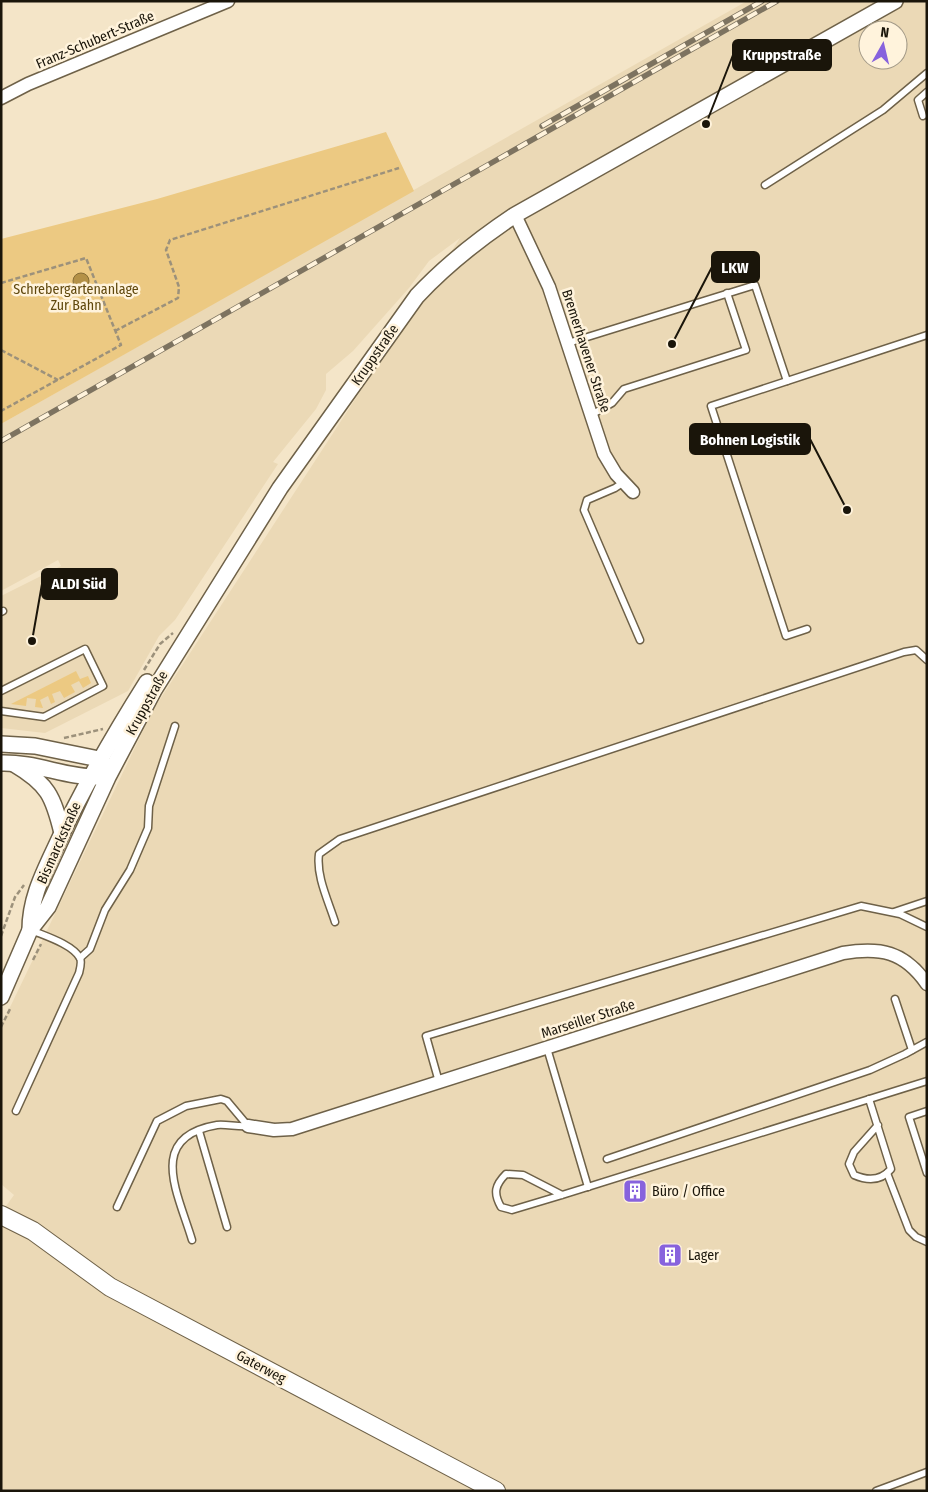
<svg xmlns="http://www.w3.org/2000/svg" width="928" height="1492" font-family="'Fira Sans Condensed',sans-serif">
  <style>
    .built { fill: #ebd9b6; fill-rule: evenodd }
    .green { fill: #ecc982 }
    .water { fill: #b49147; stroke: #866c35 }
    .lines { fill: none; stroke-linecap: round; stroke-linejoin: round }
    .service-casing { stroke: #6e6148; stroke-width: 9 }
    .minor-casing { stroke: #6e6148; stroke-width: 15 }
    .tertiary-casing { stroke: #6e6148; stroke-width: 18 }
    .secondary-casing { stroke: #6e6148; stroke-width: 20 }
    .path { stroke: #9c917b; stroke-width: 2.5; stroke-dasharray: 5 2.5; stroke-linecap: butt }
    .service { stroke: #fff; stroke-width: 6 }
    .minor { stroke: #fff; stroke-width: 12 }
    .tertiary { stroke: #fff; stroke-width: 15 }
    .secondary { stroke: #fff; stroke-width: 18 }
    .rail-casing { stroke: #7d7360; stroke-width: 5.5 }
    .rail { stroke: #fff3dc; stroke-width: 4; stroke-dasharray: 11; stroke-linecap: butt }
    .labels { text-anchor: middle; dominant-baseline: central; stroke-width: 5; stroke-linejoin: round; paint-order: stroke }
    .street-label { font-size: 14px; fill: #1a150a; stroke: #fff3dc }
    .park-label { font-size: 14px; fill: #60480d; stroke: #fff3dc }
    .poi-label { font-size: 14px; fill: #1a150a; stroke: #fff3dc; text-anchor: start }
    .leader { fill: none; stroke: #1a150a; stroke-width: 2 }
    .callout-dot { fill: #1a150a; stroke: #fff3dc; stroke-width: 2 }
    .callout { fill: #1a150a; stroke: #1a150a; stroke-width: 2 }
    .callout-label { font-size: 15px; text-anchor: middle; font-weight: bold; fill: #fff }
  </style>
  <rect width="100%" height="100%" fill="#f4e5c8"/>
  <path class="built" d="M 747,1 L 927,1 L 927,1491 L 1,1491 L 1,1213 L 14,1195 L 1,1184 L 1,1026 L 153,710 L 460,238 L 429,261 L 409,288 L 353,351 L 326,374 L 326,390 L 316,409 L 273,462 L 278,464 L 175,620 L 159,636 L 128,691 L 45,733 L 1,728 L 1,596 L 61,566 L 58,560 L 1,591 L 1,424 ZM 868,30 L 898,30 L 898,60 L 868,60 Z"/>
  <g class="green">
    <polygon points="386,132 414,191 1,424 1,239 157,199"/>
    <polygon points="76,671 80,679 88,676 91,683 83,688 79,681 71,685 75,692 64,698 60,691 52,694 55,702 51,704 48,696 40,700 43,708 35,707 36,699 27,698 26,706 11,704"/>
  </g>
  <circle class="water" cx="81" cy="281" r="8"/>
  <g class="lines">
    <g class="service-casing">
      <g id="service">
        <polyline points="923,116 918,100 927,92"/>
        <polyline points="765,185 883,110 927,73"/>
        <polyline points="568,343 755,285 787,381"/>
        <polyline points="591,415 612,403 624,389 746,350 727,293"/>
        <polyline points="624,482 615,488 587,500 584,510 640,640"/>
        <polyline points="1,612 3,611"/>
        <polyline points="807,629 786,636 711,406 927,335"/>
        <polyline points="1,691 85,649 103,686 44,717 1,711"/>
        <polyline points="894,912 927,901"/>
        <path d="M 335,922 C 328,900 316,876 319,854 L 340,839 L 904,652 L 916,650 L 927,660"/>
        <polyline points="80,958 90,949 105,910 130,870 148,828 149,806 175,726"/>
        <polyline points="895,999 912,1050"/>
        <polyline points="547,1048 588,1187"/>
        <polyline points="439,1082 426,1036 861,906 900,914 927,927"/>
        <path d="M 869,1099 L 891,1169 C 881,1181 868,1181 854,1175 L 849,1164 L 854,1152 L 878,1125"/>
        <path d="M 16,1111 L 79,973 C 80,969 82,962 80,958 C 72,944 45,936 31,930"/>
        <polyline points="927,1111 909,1117 927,1173"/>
        <polyline points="199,1131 227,1227"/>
        <polyline points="607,1159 870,1070 905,1054 927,1042"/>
        <polyline points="887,1173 909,1230 916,1237 927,1242"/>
        <path d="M 562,1195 L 523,1175 L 506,1174 C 495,1185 493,1193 501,1207 L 512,1210 L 562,1195 L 927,1081"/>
        <polyline points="117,1207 157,1121 186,1106 221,1099 227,1101 248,1126"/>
        <path d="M 192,1240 C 178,1193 146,1137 217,1125 C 226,1124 238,1127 248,1126"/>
        <polyline points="876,1491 927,1472"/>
      </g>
    </g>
    <g class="minor-casing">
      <g id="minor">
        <polyline points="1,98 28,84 228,1"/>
        <polyline points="515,215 549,287 604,454 616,474 633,492"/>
        <path d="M 248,1126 L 274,1130 L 292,1129 L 843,953 C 880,947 904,951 927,984"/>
      </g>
    </g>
    <g class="tertiary-casing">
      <g id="tertiary">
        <polyline points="1,744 35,746 99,759 105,767"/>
        <path d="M 1,763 C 36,762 67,778 99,777"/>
        <path d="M 14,764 C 48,784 53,796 62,833"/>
        <path d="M 30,930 C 30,899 43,874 56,846 C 82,789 113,736 147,682"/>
        <path d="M 1,997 L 30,930 L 48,907 L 108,777 L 154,690 L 280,488 L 417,296 C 447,264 479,239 515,215 L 895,1"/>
      </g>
    </g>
    <g class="secondary-casing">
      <polyline id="secondary" points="1,1215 33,1231 110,1287 496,1491"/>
    </g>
    <g class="path">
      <polyline points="1,283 86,258 121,345 1,411"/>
      <polyline points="115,331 178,298 179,287 166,250 170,240 399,168"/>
      <polyline points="1,350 58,380"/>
      <polyline points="144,670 160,644 173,633"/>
      <polyline points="64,738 103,729"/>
      <polyline points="1,936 15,897 24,885"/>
      <polyline points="33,960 41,944"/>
      <polyline points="1,1027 11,1007"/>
    </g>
    <use href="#service" class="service"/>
    <use href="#minor" class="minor"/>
    <use href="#tertiary" class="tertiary"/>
    <use href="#secondary" class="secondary"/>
    <g class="rail-casing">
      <g id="rail">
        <polyline points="542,126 762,1"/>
        <polyline points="1,441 777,1"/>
      </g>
    </g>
    <use href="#rail" class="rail"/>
  </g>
  <defs>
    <g id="building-square" transform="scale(1.25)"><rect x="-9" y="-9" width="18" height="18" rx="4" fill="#8762dd" stroke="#fff3dc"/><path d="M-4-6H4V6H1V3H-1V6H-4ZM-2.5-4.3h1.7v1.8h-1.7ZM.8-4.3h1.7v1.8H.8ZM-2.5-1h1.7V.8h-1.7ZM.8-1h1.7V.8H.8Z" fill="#fff"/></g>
  </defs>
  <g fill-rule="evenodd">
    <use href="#building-square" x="635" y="1191"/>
    <use href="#building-square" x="670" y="1255"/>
  </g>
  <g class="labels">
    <g class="street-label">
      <text transform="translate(95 40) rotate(-23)">Franz-Schubert-Straße</text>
      <text transform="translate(586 351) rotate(72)">Bremerhavener Straße</text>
      <text transform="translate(375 355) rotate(-55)">Kruppstraße</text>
      <text transform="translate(147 703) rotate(-61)">Kruppstraße</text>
      <text transform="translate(59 843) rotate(-66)">Bismarckstraße</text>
      <text transform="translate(588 1019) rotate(-18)">Marseiller Straße</text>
      <text transform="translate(261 1367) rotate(28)">Gaterweg</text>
    </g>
    <g class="park-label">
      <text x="76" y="289">Schrebergartenanlage<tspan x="76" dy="16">Zur Bahn</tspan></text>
    </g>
    <g class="poi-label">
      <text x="652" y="1191">Büro / Office</text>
      <text x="688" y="1255">Lager</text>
    </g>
  </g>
  <path class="leader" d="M706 124L733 55M672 344L712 267M847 510L810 439M32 641L42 584"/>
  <g class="callout-dot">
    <circle cx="706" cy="124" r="5"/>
    <circle cx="672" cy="344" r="5"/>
    <circle cx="847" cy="510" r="5"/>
    <circle cx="32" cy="641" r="5"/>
  </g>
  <g class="callout">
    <rect x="733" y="40" width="98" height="30" rx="5"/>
    <rect x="712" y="252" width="47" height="30" rx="5"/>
    <rect x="690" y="424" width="120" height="30" rx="5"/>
    <rect x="42" y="569" width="75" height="30" rx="5"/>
  </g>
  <g class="callout-label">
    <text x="782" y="60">Kruppstraße</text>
    <text x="735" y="273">LKW</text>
    <text x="750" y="445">Bohnen Logistik</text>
    <text x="79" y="589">ALDI Süd</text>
  </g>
  <rect width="928" height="1492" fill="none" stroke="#1a150a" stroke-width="5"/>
  <g transform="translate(883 45) rotate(8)"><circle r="24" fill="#fff3dc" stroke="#a39a88"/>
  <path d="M0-4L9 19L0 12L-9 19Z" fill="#8762dd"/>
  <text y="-8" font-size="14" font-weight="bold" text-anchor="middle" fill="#1a150a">N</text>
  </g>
</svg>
